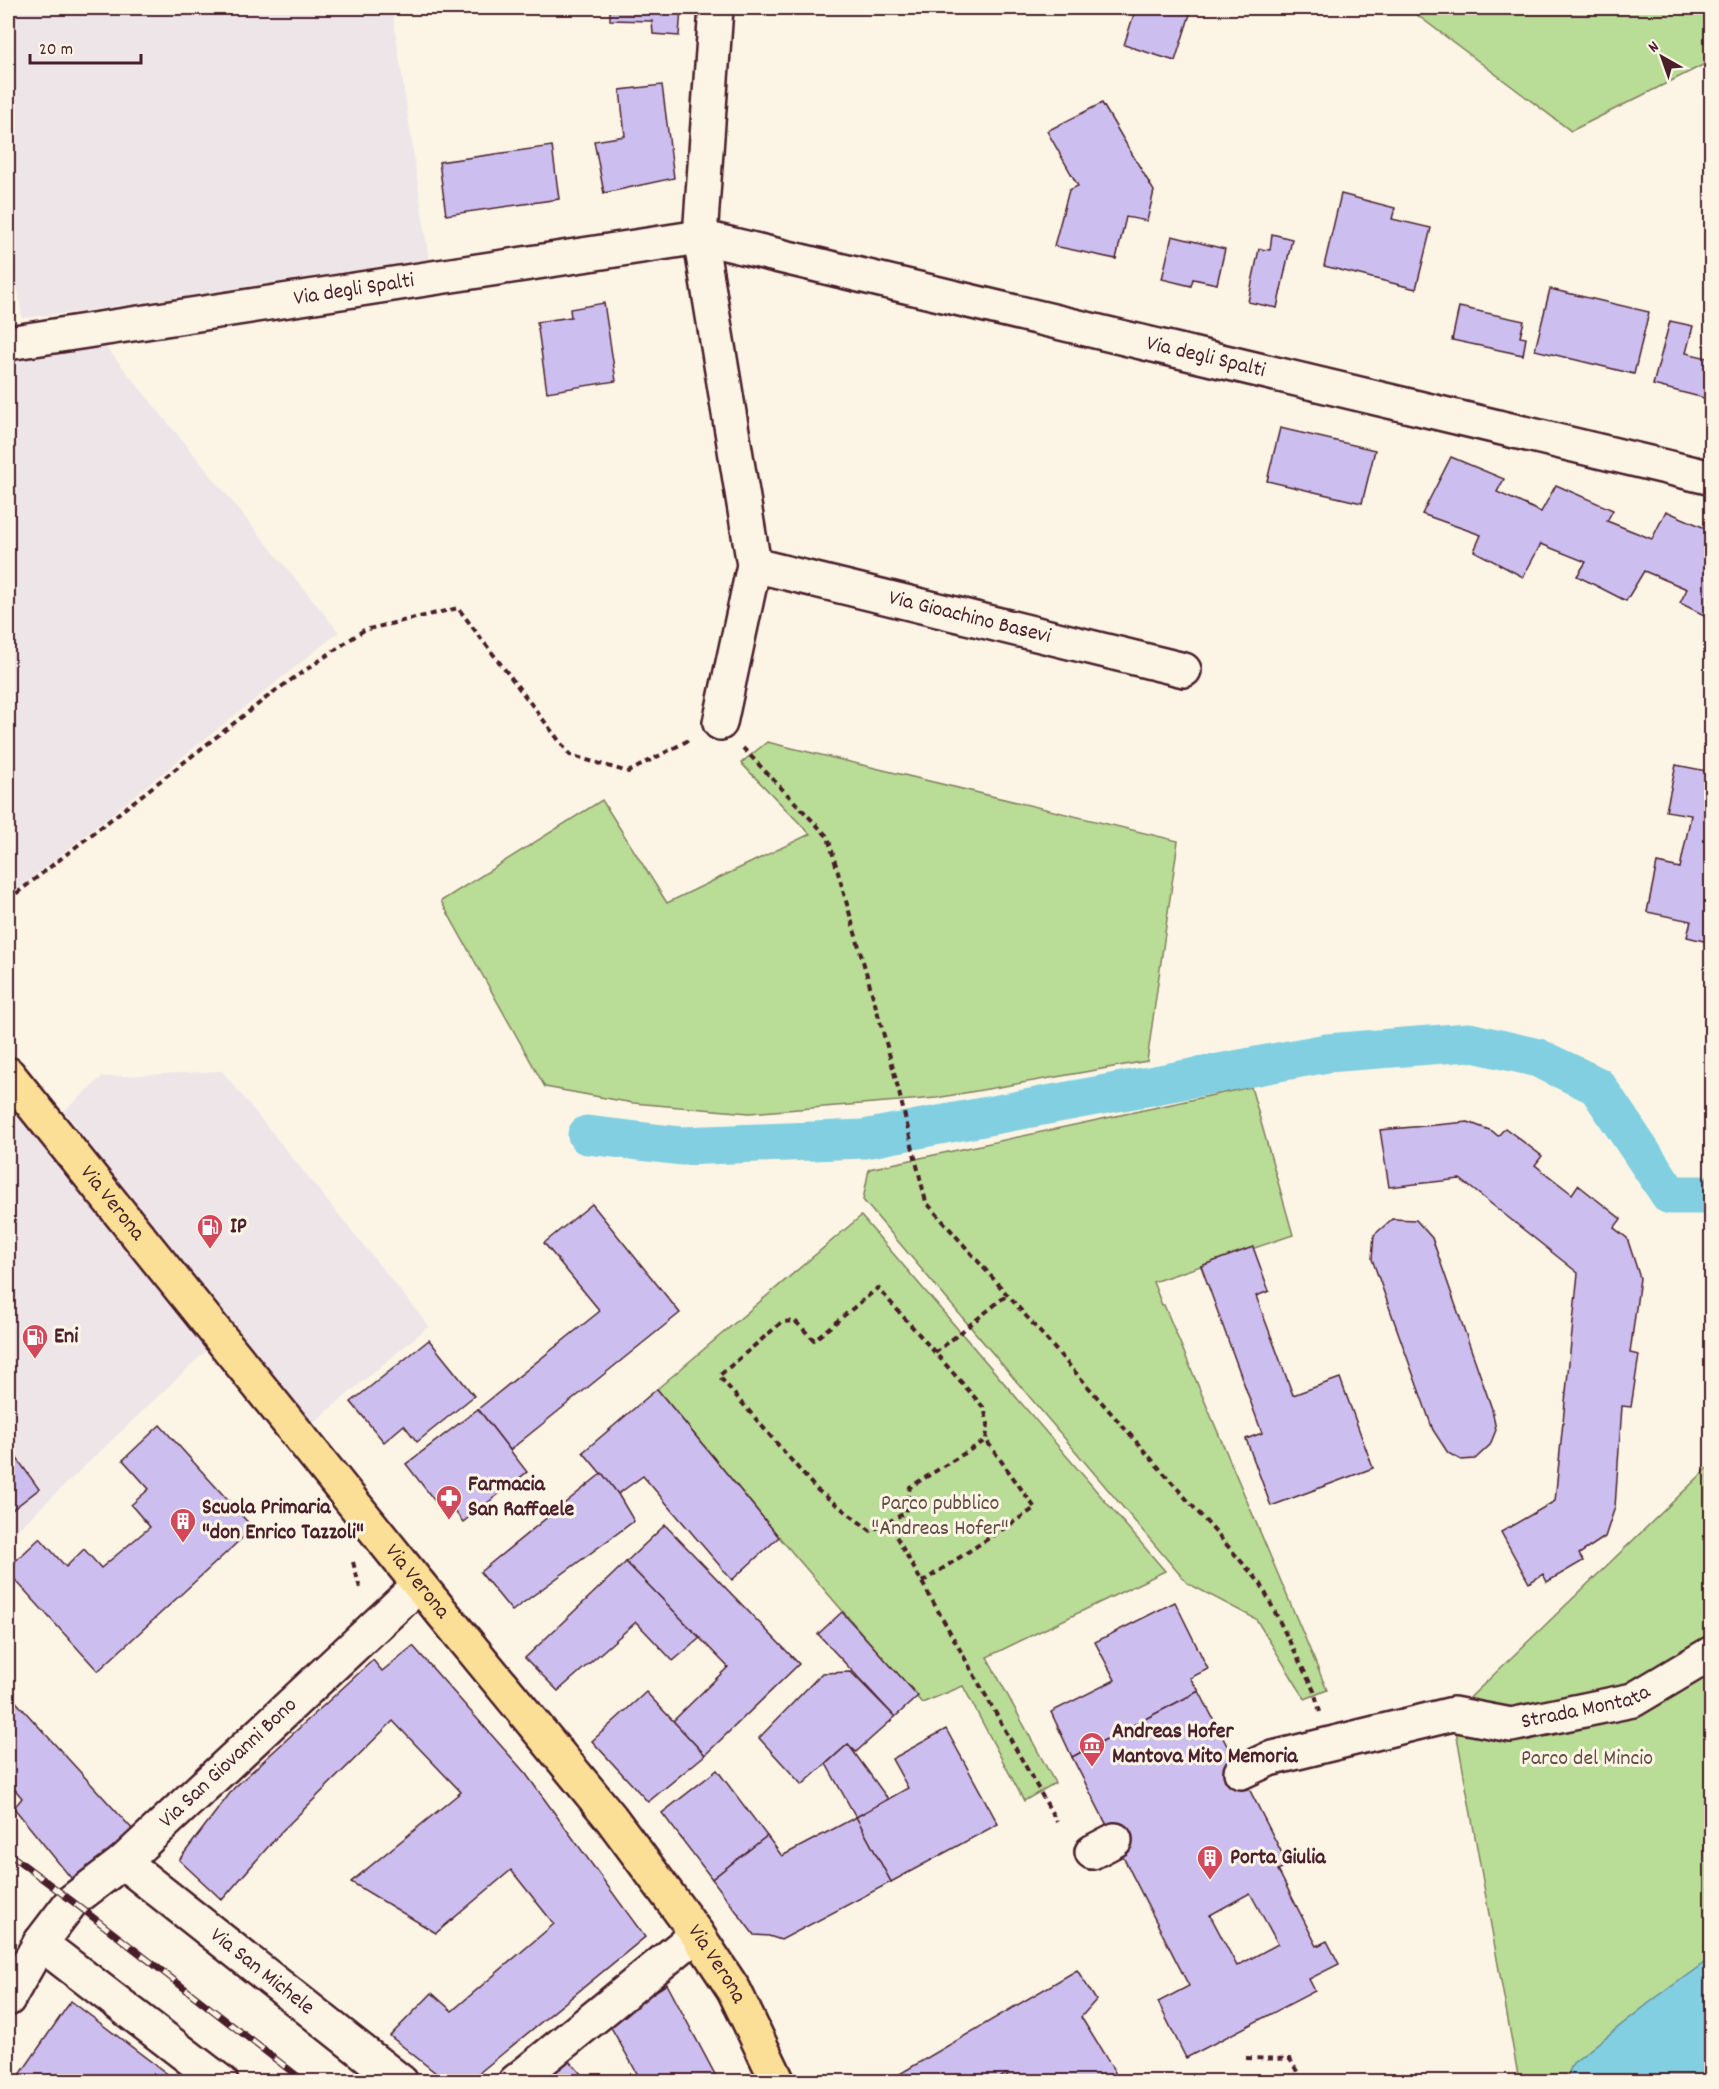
<svg xmlns="http://www.w3.org/2000/svg" width="1719" height="2089" font-family="Dekko,sans-serif">
  <style>
    .built { fill: #eee5e8 }
    .green { fill: #b9dc96; stroke: #827e60; stroke-width: 1.5 }
    .water { fill: #81cfe0; stroke: #6b8998; stroke-width: 1.5 }
    .lines { fill: none; stroke-linecap: round; stroke-linejoin: round }
    .canal { stroke: #81cfe0; stroke-width: 39 }
    .building { fill: #ccbff0; stroke: #4a1f2b; stroke-width: 1.5; fill-rule: evenodd }
    .minor-casing { stroke: #4a1f2b; stroke-width: 38 }
    .major-casing { stroke: #4a1f2b; stroke-width: 38 }
    .path { stroke: #4a1f2b; stroke-width: 4; stroke-dasharray: 6 4.5; stroke-linecap: butt }
    .minor { stroke: #fcf5e5; stroke-width: 33 }
    .major { stroke: #fbdf96; stroke-width: 33 }
    .rail-casing { stroke: #4a1f2b; stroke-width: 7 }
    .rail { stroke: #fcf5e5; stroke-width: 4.5; stroke-dasharray: 14; stroke-linecap: butt }
    .labels { text-anchor: middle; dominant-baseline: central; stroke-width: 6; stroke-linejoin: round; paint-order: stroke }
    .street-label { font-size: 22px; fill: #4a1f2b; stroke: #fcf5e5 }
    .poi-label { font-size: 22px; font-weight: bold; fill: #4a1f2b; stroke: #fcf5e5; text-anchor: start }
    .park-label { font-size: 22px; fill: #664e46; stroke: #fcf5e5 }
  </style>
  <rect width="100%" height="100%" fill="#fcf5e5"/>
  <filter id="ink" filterUnits="userSpaceOnUse"><feTurbulence type="fractalNoise" baseFrequency=".0167" numOctaves="2"/><feDisplacementMap in="SourceGraphic" scale="12" xChannelSelector="R" yChannelSelector="G"/><feConvolveMatrix kernelMatrix="1 2 1 2 8 2 1 2 1" color-interpolation-filters="sRGB"/></filter>
  <g filter="url(#ink)">
    <g class="built">
      <polygon points="8,8 392,8 429,259 78,312 22,318 8,227"/>
      <polygon points="97,336 339,632 8,897 8,350"/>
      <polygon points="222,1071 429,1326 307,1428 64,1111 102,1077"/>
      <polygon points="8,1096 208,1349 8,1539"/>
    </g>
    <g class="green">
      <polygon points="1408,8 1711,8 1711,61 1571,131"/>
      <polygon points="767,742 1178,841 1147,1061 936,1098 749,1113 633,1103 545,1087 441,901 602,800 667,903 810,834 741,763"/>
      <polygon points="1251,1087 1293,1235 1153,1282 1162,1305 1164,1305 1327,1690 1305,1699 1256,1619 1187,1583 863,1200 869,1169"/>
      <polygon points="861,1216 1165,1571 987,1657 1055,1783 1024,1801 963,1686 922,1703 779,1537 657,1389"/>
      <polygon points="1711,1465 1711,2081 1519,2081 1453,1714"/>
    </g>
    <polygon class="water" points="1711,1958 1711,2081 1565,2081 1573,2063 1654,1999"/>
    <g class="lines">
      <polyline class="canal" points="587,1135 681,1146 864,1139 1327,1053 1469,1042 1538,1058 1597,1086 1670,1195 1712,1195"/>
    </g>
    <g class="building">
      <polygon points="610,8 681,8 679,36 653,34 652,21 610,20"/>
      <polygon points="1114,8 1192,8 1175,61 1124,45 1134,14"/>
      <polygon points="662,85 674,178 604,193 594,141 625,136 620,90"/>
      <polygon points="1102,103 1154,191 1147,221 1126,217 1116,259 1054,246 1069,190 1078,186 1047,131"/>
      <polygon points="552,146 559,199 446,215 439,162"/>
      <polygon points="1341,194 1395,208 1392,219 1431,228 1416,289 1324,266"/>
      <polygon points="1272,234 1292,239 1277,308 1248,302 1259,249 1270,250"/>
      <polygon points="1172,236 1225,249 1217,284 1193,279 1191,286 1162,279"/>
      <polygon points="1550,289 1649,312 1634,374 1535,350"/>
      <polygon points="604,303 616,381 547,392 537,322 571,317 570,309"/>
      <polygon points="1459,307 1524,321 1520,337 1526,338 1523,355 1452,340"/>
      <polygon points="1670,321 1693,326 1686,353 1712,359 1712,400 1653,385"/>
      <polygon points="1280,428 1375,450 1362,503 1267,481"/>
      <polygon points="1451,457 1504,479 1497,492 1541,512 1556,485 1613,510 1607,521 1652,539 1666,511 1712,531 1712,550 1708,559 1712,561 1712,619 1680,603 1687,589 1644,571 1626,601 1577,576 1586,562 1541,544 1523,577 1474,551 1481,535 1422,514"/>
      <polygon points="1676,765 1712,772 1712,943 1687,937 1691,921 1647,912 1657,863 1680,868 1691,815 1666,811"/>
      <polygon points="1468,1122 1492,1131 1498,1136 1505,1128 1542,1156 1535,1165 1572,1194 1578,1185 1621,1219 1614,1228 1627,1238 1640,1278 1630,1353 1639,1355 1631,1407 1622,1406 1615,1507 1605,1537 1579,1554 1583,1561 1547,1582 1543,1574 1529,1583 1501,1532 1555,1501 1578,1273 1460,1179 1389,1187 1380,1130"/>
      <polygon points="592,1204 680,1313 510,1450 478,1409 600,1311 544,1243"/>
      <polygon points="1392,1219 1416,1220 1432,1238 1492,1409 1496,1430 1490,1445 1475,1459 1461,1460 1448,1453 1433,1430 1372,1259 1374,1235"/>
      <polygon points="1253,1247 1269,1291 1256,1296 1293,1395 1340,1378 1373,1468 1271,1506 1246,1439 1262,1433 1201,1266"/>
      <polygon points="429,1340 474,1396 417,1442 404,1425 384,1442 351,1402"/>
      <polygon points="657,1389 779,1537 732,1580 643,1476 618,1494 583,1452"/>
      <polygon points="478,1409 527,1472 463,1522 442,1494 434,1500 406,1464"/>
      <polygon points="160,1425 253,1528 98,1671 8,1572 8,1568 40,1538 66,1567 84,1549 101,1568 150,1527 131,1505 149,1489 123,1460"/>
      <polygon points="8,1446 39,1489 8,1513"/>
      <polygon points="602,1473 618,1494 634,1521 512,1611 480,1572"/>
      <polygon points="665,1525 799,1664 705,1755 673,1721 728,1667 626,1562"/>
      <polygon points="626,1562 700,1638 673,1661 636,1622 558,1691 525,1658"/>
      <polygon points="1175,1602 1208,1669 1190,1678 1199,1691 1072,1757 1051,1712 1115,1680 1095,1642"/>
      <polygon points="842,1612 918,1696 895,1717 818,1634"/>
      <polygon points="413,1646 526,1774 645,1937 468,2082 447,2082 390,2036 432,1993 452,2011 554,1924 511,1870 436,1933 351,1882 461,1792 393,1721 281,1832 222,1900 179,1860 234,1788 373,1660 382,1671"/>
      <polygon points="851,1672 895,1717 856,1752 848,1744 802,1785 759,1738 822,1673"/>
      <path d="M 1199,1691 L 1288,1865 L 1278,1870 L 1317,1946 L 1327,1941 L 1339,1964 L 1309,1979 L 1315,1991 L 1186,2058 L 1158,2002 L 1189,1986 L 1072,1757 ZM 1250,1893 L 1278,1944 L 1237,1966 L 1210,1915 Z"/>
      <polygon points="646,1692 705,1755 648,1802 592,1741"/>
      <polygon points="8,1693 134,1831 75,1883 14,1808 22,1798 8,1781"/>
      <polygon points="946,1729 998,1824 891,1882 856,1817 908,1788 892,1759"/>
      <polygon points="848,1744 888,1799 856,1817 826,1764"/>
      <polygon points="717,1770 767,1836 712,1879 662,1813"/>
      <polygon points="856,1817 891,1882 781,1940 769,1936 754,1935 712,1879 767,1836 782,1856"/>
      <polygon points="1077,1970 1096,2000 1081,2017 1115,2072 1103,2082 1011,2082 1006,2074 992,2082 886,2082"/>
      <polygon points="667,1984 719,2082 642,2082 608,2022"/>
      <polygon points="71,2001 178,2082 15,2082"/>
      <polygon points="564,2054 588,2082 533,2082"/>
    </g>
    <g class="lines">
      <g class="minor-casing">
        <g id="minor">
          <polyline points="716,8 700,237 754,565 720,723"/>
          <path id="s1" d="M 8,343 L 700,237 L 1712,478"/>
          <path id="s2" d="M 754,565 L 1184,670"/>
          <path id="s3" d="M 1241,1772 L 1269,1759 L 1453,1714 L 1511,1725 L 1633,1700 L 1712,1653"/>
          <polyline points="1092,1852 1115,1840"/>
          <path id="s4" d="M 123,1862 L 401,2082"/>
          <polyline points="40,1943 221,2082"/>
          <path id="s5" d="M 8,1999 L 40,1943 L 72,1901 L 123,1862 L 419,1585"/>
          <polyline points="515,2082 697,1934"/>
        </g>
      </g>
      <g class="major-casing">
        <g id="major">
          <path id="s6" d="M 8,1074 L 412,1576 L 611,1818 L 697,1934 L 734,1990 L 778,2082"/>
        </g>
      </g>
      <g class="path">
        <polyline points="743,748 828,837 892,1064 926,1202 1261,1584 1314,1691 1320,1712"/>
        <polyline points="8,900 275,691 364,630 458,608 570,755 628,772 691,739"/>
        <polyline points="935,1353 1007,1295"/>
        <polyline points="888,1522 905,1513 910,1487 986,1440 988,1424 984,1408 878,1288 814,1340 795,1321 782,1322 719,1376 816,1489 871,1531 888,1522 1057,1822"/>
        <polyline points="353,1562 361,1592"/>
        <polyline points="922,1582 1035,1508 986,1440"/>
        <polyline points="1246,2058 1290,2059 1303,2082"/>
      </g>
      <use href="#minor" class="minor"/>
      <use href="#major" class="major"/>
      <g class="rail-casing">
        <polyline id="rail" points="8,1853 72,1901 305,2082"/>
      </g>
      <use href="#rail" class="rail"/>
    </g>
  </g>
  <defs>
    <g id="fuel-pin" transform="scale(1.35)"><path d="M0 17L-7.5 6A9.5 9.5 0 1 1 7.5 6Z" fill="#d1495b" stroke="#fcf5e5"/><path d="M-5.5-6h7V0h2V4h1.3V-2.5L3-4.5l.8-.8L6-3V5H2.5V1h-1V6h-7ZM-4.2-4.7v3.2H.2V-4.7Z" fill="#fff"/></g>
    <g id="pharmacy-pin" transform="scale(1.35)"><path d="M0 17L-7.5 6A9.5 9.5 0 1 1 7.5 6Z" fill="#d1495b" stroke="#fcf5e5"/><path d="M-2-6h4v4h4v4h-4v4h-4v-4h-4v-4h4Z" fill="#fff"/></g>
    <g id="building-pin" transform="scale(1.35)"><path d="M0 17L-7.5 6A9.5 9.5 0 1 1 7.5 6Z" fill="#d1495b" stroke="#fcf5e5"/><path d="M-4-6H4V6H1V3H-1V6H-4ZM-2.5-4.3h1.7v1.8h-1.7ZM.8-4.3h1.7v1.8H.8ZM-2.5-1h1.7V.8h-1.7ZM.8-1h1.7V.8H.8Z" fill="#fff"/></g>
    <g id="museum-pin" transform="scale(1.35)"><path d="M0 17L-7.5 6A9.5 9.5 0 1 1 7.5 6Z" fill="#d1495b" stroke="#fcf5e5"/><path d="M0-6L6-3V-2H-6V-3ZM-5-1h2V3h-2ZM-1-1h2V3h-2ZM3-1h2V3H3ZM-6 4H6V6H-6Z" fill="#fff"/></g>
  </defs>
  <g fill-rule="evenodd">
    <use href="#fuel-pin" x="210" y="1227"/>
    <use href="#fuel-pin" x="35" y="1337"/>
    <use href="#pharmacy-pin" x="449" y="1498"/>
    <use href="#building-pin" x="183" y="1521"/>
    <use href="#museum-pin" x="1092" y="1745"/>
    <use href="#building-pin" x="1210" y="1858"/>
  </g>
  <g class="labels">
    <g class="street-label">
      <text stroke="none"><textPath href="#s1" startOffset="350">Via degli Spalti</textPath></text>
      <text stroke="none"><textPath href="#s1" startOffset="1220">Via degli Spalti</textPath></text>
      <text stroke="none"><textPath href="#s2" startOffset="222">Via Gioachino Basevi</textPath></text>
      <text stroke="none"><textPath href="#s6" startOffset="166">Via Verona</textPath></text>
      <text stroke="none"><textPath href="#s6" startOffset="652">Via Verona</textPath></text>
      <text stroke="none"><textPath href="#s3" startOffset="356">Strada Montata</textPath></text>
      <text stroke="none"><textPath href="#s5" startOffset="326">Via San Giovanni Bono</textPath></text>
      <text stroke="none"><textPath href="#s6" startOffset="1138">Via Verona</textPath></text>
      <text stroke="none"><textPath href="#s4" startOffset="177">Via San Michele</textPath></text>
    </g>
    <g class="poi-label">
      <text x="230" y="1227">IP</text>
      <text x="54" y="1337">Eni</text>
      <text x="468" y="1485">Farmacia<tspan x="468" dy="25">San Raffaele</tspan></text>
      <text x="202" y="1508">Scuola Primaria<tspan x="202" dy="25">"don Enrico Tazzoli"</tspan></text>
      <text x="1112" y="1732">Andreas Hofer<tspan x="1112" dy="25">Mantova Mito Memoria</tspan></text>
      <text x="1230" y="1858">Porta Giulia</text>
    </g>
    <g class="park-label">
      <text x="940" y="1504">Parco pubblico<tspan x="940" dy="25">"Andreas Hofer"</tspan></text>
      <text x="1587" y="1759">Parco del Mincio</text>
    </g>
  </g>
  <rect width="1719" height="2089" fill="none" stroke="#fcf5e5" stroke-width="30"/>
  <rect x="15" y="15" width="1689" height="2059" fill="none" stroke="#4a1f2b" stroke-width="2" filter="url(#ink)"/>
  <g transform="translate(1662 57) rotate(320)" stroke="#fcf5e5" stroke-width="4.5" paint-order="stroke">
  <path d="M0-4.5L10 22L0 15L-10 22Z" fill="#4a1f2b"/>
  <text y="-9" font-size="16" font-weight="bold" text-anchor="middle" fill="#4a1f2b">N</text>
  </g>
  <path d="M30 54v9h111v-9" fill="none" stroke="#4a1f2b" stroke-width="3"/>
  <text x="39" y="54" font-size="18" fill="#4a1f2b" stroke="#fcf5e5" stroke-width="4.5" paint-order="stroke">20 m</text>
</svg>
